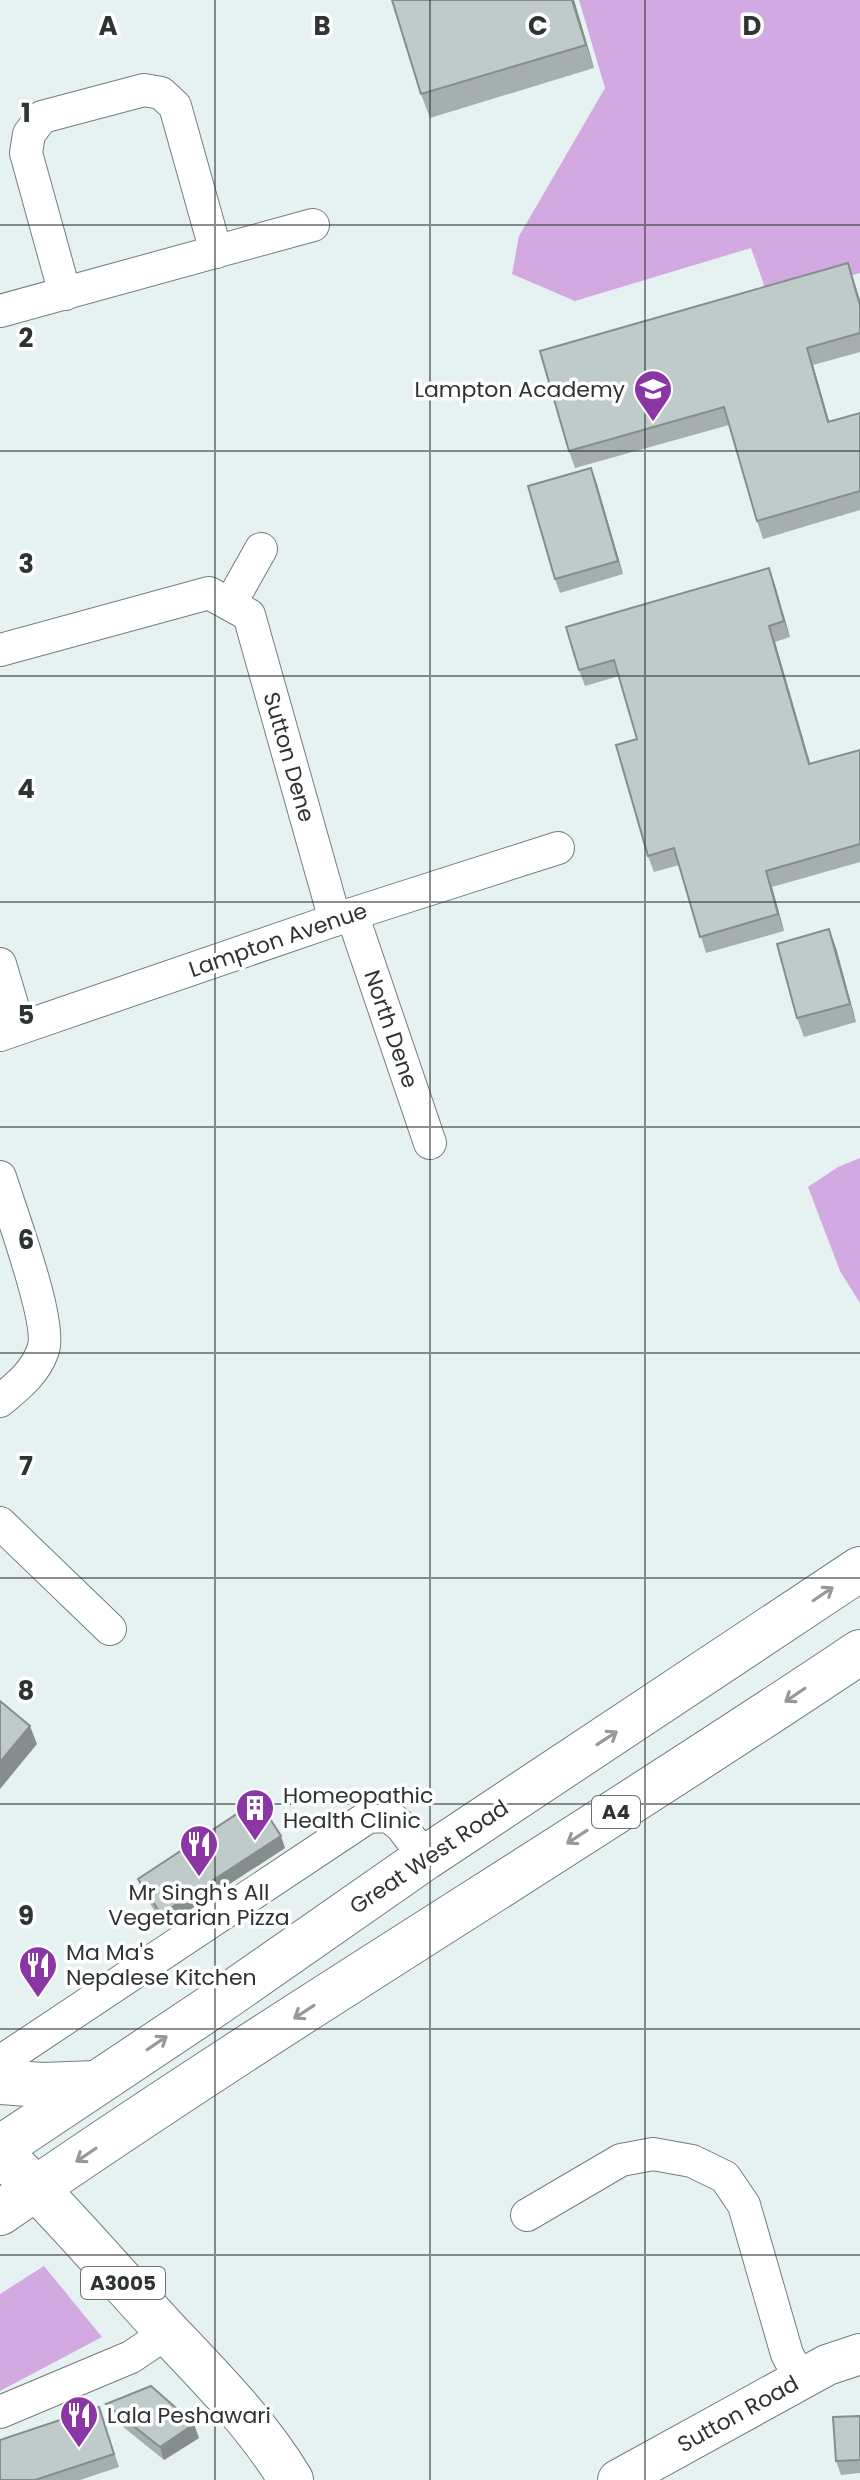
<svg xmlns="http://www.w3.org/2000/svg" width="860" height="2480" font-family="Poppins,sans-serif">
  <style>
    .green { fill: #d2aae1 }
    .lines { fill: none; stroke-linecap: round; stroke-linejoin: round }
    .minor-casing { stroke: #737e7d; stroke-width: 34 }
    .tertiary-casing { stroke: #737e7d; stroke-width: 42 }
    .primary-casing { stroke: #737e7d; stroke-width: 46 }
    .trunk-casing { stroke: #737e7d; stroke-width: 46 }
    .minor { stroke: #fff; stroke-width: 32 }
    .tertiary { stroke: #fff; stroke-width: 40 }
    .primary { stroke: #fff; stroke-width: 44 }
    .trunk { stroke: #fff; stroke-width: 44 }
    .wall { fill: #a4afae }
    .shaded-wall { fill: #868e8d }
    .building { fill: #bfcbca; stroke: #868e8d; stroke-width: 2 }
    .oneway { stroke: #979999 }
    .grid { fill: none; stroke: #2f3333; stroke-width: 2; stroke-opacity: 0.55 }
    .labels { text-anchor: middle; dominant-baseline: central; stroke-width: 7; stroke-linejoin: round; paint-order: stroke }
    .shield { fill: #fff; stroke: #6d7070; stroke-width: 2 }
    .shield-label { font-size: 20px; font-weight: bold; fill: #2f3333 }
    .poi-label { font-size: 22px; fill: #2f3333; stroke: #fff; text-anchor: start }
    .street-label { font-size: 22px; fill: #2f3333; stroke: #fff }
    .grid-label { font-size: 26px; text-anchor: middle; font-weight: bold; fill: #2f3333; stroke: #fff; stroke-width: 7; stroke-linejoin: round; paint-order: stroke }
  </style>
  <rect width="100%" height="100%" fill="#e6f2f1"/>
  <g class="green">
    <polygon points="579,0 860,0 860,273 769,299 751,248 575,301 512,274 519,236 605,88"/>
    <polygon points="860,1158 860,1303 840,1271 808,1187 838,1167"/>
    <polygon points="44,2266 102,2337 0,2391 0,2294"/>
  </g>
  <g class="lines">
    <g class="minor-casing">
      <g id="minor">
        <polyline points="65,294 26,153 29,134 42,117 144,90 161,93 175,106 216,252"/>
        <polyline points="0,311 313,225"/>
        <polyline points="230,604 261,549"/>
        <polyline points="0,650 209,593 249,615 335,920"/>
        <polyline points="352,914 430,1143"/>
        <polyline points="0,964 19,1028"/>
        <polyline points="0,1035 352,914 558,848"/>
        <path d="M 0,1177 C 10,1210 53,1323 43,1350 C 35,1373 18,1386 0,1401"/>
        <polyline points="0,1523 110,1629"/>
        <polyline points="0,2062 368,1817 389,1816 402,1827 425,1858"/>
        <polyline points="527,2215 621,2160 653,2154 692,2161 725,2177 744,2205 787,2354 801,2380"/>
        <polyline points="0,2412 131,2357 168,2332"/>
      </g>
    </g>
    <g class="tertiary-casing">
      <polyline id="tertiary" points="618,2480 827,2365 860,2354"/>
    </g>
    <g class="primary-casing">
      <path id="primary" d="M 0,2153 C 57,2207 109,2268 162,2326 C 208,2375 256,2422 291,2480"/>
    </g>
    <g class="trunk-casing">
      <g id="trunk">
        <polyline points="0,2082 42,2085 96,2083"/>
        <polyline points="0,2148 217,2003 425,1858 860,1569"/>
        <path d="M 0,2213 C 281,2018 576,1843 860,1652"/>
      </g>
    </g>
    <use href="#minor" class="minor"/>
    <use href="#tertiary" class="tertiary"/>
    <use href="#primary" class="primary"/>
    <use href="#trunk" class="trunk"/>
  </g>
  <g class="wall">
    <polygon points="574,0 594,68 430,118 421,94"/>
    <polygon points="848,263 860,300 860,352 813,365 829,421 860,413 860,510 763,539 757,521 729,425 575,468 569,451"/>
    <polygon points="596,481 623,574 560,593 555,579"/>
    <polygon points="769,568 790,637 775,642 810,764 860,750 860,862 772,887 784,931 706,953 679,865 654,872 648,856 637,739 619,676 585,686 579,670"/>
    <polygon points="829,929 836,948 856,1022 804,1037 797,1018"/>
    <polygon points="285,1848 165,1926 142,1892 138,1879"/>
    <polygon points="106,2404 199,2438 164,2460 111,2417"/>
    <polygon points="99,2407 119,2467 80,2480 0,2480"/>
    <polygon points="860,2416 860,2473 841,2475 836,2461"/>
  </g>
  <g class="shaded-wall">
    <polygon points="572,0 574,0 594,68 586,45"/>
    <polygon points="848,263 860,300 860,306"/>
    <polygon points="807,348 813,365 834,439 828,422"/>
    <polygon points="591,468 596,481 623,574 618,561"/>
    <polygon points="769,568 775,585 790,637 784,621"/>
    <polygon points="769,626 775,642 815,780 809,764"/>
    <polygon points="766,871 772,887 784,931 778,914"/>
    <polygon points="829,929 836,948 856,1022 850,1004"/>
    <polygon points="30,1726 37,1744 0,1789 0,1762"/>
    <polygon points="281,1836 285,1848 165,1926 161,1914"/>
    <polygon points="194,2424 199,2438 164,2460 160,2447"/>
  </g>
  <g class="building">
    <polygon points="392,0 572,0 586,45 421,94"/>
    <polygon points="848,263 860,306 860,333 807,348 828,422 860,413 860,491 757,521 724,407 569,451 540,351"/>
    <polygon points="591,468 618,561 555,579 528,486"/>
    <polygon points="769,568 784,621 769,626 809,764 860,750 860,844 766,871 778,914 700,937 674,848 648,856 616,745 637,739 614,660 579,670 566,627"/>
    <polygon points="829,929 850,1004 797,1018 777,944"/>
    <polygon points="0,1701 30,1726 0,1762"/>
    <polygon points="258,1800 281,1836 161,1914 138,1879"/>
    <polygon points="151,2386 194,2424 160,2447 106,2404"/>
    <polygon points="99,2407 114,2454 35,2480 0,2480 0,2440"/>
    <polygon points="860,2416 860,2460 836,2461 833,2417"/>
  </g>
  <defs><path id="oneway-shaft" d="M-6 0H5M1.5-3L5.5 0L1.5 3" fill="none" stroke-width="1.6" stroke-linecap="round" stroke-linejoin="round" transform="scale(2)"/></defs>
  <g class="oneway">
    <use href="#oneway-shaft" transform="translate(823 1594) rotate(-34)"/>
    <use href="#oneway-shaft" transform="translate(795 1695) rotate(146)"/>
    <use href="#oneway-shaft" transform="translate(607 1738) rotate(-33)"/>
    <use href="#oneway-shaft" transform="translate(577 1837) rotate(147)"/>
    <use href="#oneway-shaft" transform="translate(304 2012) rotate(147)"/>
    <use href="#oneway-shaft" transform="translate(157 2043) rotate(-34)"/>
    <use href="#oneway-shaft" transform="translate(86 2155) rotate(146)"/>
  </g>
  <path class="grid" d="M 215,0 L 215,2480M 430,0 L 430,2480M 645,0 L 645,2480M 0,225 L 860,225M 0,451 L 860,451M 0,676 L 860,676M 0,902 L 860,902M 0,1127 L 860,1127M 0,1353 L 860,1353M 0,1578 L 860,1578M 0,1804 L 860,1804M 0,2029 L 860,2029M 0,2255 L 860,2255"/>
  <defs>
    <g id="school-pin" transform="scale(2)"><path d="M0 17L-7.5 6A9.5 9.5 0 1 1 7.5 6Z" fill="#8a36a4" stroke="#fff"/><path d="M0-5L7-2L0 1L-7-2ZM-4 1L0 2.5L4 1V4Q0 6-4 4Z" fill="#fff"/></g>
    <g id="building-pin" transform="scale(2)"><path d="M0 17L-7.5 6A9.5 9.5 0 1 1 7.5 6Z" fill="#8a36a4" stroke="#fff"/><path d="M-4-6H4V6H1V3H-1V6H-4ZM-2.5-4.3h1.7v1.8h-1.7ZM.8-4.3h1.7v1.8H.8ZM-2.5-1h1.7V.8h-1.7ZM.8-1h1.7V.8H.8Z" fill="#fff"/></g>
    <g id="restaurant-pin" transform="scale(2)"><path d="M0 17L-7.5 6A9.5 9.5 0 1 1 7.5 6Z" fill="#8a36a4" stroke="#fff"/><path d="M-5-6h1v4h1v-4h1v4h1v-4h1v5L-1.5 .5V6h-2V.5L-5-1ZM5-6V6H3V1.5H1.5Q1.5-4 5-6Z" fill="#fff"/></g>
  </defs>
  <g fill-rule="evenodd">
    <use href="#school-pin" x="653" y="389"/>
    <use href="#building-pin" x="255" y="1808"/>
    <use href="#restaurant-pin" x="199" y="1844"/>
    <use href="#restaurant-pin" x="38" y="1965"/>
    <use href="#restaurant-pin" x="79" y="2415"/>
  </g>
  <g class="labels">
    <g class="shield">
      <rect x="592" y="1796" width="48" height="32" rx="6"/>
      <rect x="81" y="2267" width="84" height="32" rx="6"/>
    </g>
    <g class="shield-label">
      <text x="616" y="1812">A4</text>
      <text x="123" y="2283">A3005</text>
    </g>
    <g class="poi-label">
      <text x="625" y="389" text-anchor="end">Lampton Academy</text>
      <text x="283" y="1795">Homeopathic<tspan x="283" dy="25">Health Clinic</tspan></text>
      <text x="199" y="1892" text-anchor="middle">Mr Singh's All<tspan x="199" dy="25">Vegetarian Pizza</tspan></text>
      <text x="66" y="1952">Ma Ma's<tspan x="66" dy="25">Nepalese Kitchen</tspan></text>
      <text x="107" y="2415">Lala Peshawari</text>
    </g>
    <g class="street-label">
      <text transform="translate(289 757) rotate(74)">Sutton Dene</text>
      <text transform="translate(278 940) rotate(-19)">Lampton Avenue</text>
      <text transform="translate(391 1029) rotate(71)">North Dene</text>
      <text transform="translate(429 1857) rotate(-34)">Great West Road</text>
      <text transform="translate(738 2414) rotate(-29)">Sutton Road</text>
    </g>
  </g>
  <g class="grid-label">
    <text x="108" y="35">A</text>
    <text x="322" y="35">B</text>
    <text x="538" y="35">C</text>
    <text x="752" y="35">D</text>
    <text x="26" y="122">1</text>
    <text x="26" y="347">2</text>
    <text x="26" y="573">3</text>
    <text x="26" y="798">4</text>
    <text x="26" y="1024">5</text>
    <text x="26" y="1249">6</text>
    <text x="26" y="1475">7</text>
    <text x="26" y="1700">8</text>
    <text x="26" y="1925">9</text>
  </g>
</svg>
